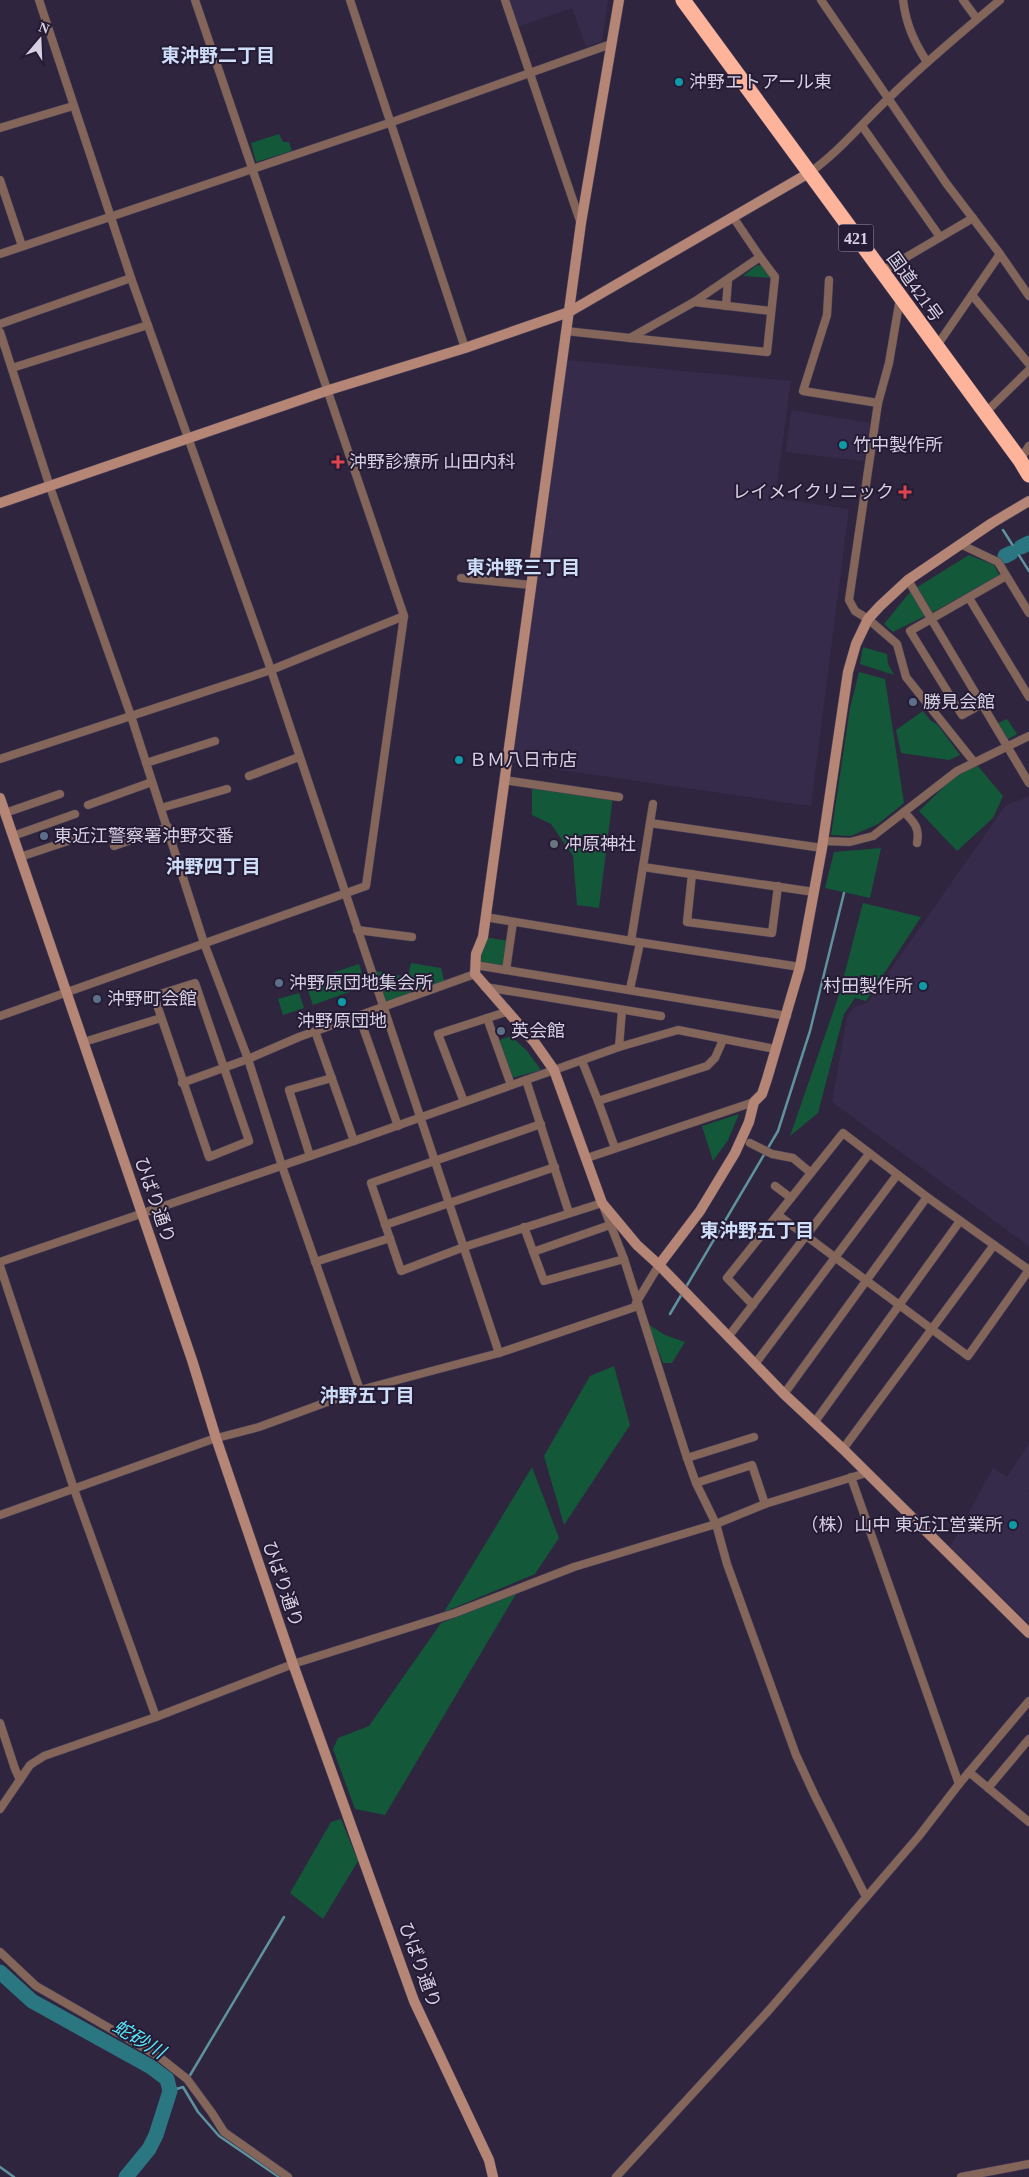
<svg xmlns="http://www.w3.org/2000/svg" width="1029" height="2177" font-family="'Times New Roman','Noto Sans JP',serif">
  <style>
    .built { fill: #372b4c }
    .green { fill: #135839 }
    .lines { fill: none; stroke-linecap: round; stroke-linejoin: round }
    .stream { stroke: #5e929e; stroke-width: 2.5 }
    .river { stroke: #2a7781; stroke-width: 15 }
    .street-casing { stroke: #4a4159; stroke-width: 9 }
    .secondary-casing { stroke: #4a4159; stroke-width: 11 }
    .highway-casing { stroke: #4a4159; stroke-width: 16 }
    .street { stroke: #83655a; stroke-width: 8 }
    .secondary { stroke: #b58575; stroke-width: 10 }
    .highway { stroke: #feb49b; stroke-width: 15 }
    .culture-dot { fill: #0f9aa8; stroke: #251b34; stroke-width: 2 }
    .health-dot { fill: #e0444e; stroke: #251b34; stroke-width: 2 }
    .service-dot { fill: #5c6f8a; stroke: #251b34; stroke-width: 2 }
    .worship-dot { fill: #6b7280; stroke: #251b34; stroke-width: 2 }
    .labels { text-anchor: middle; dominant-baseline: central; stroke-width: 4; stroke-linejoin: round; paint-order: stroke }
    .shield { fill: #251b34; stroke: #a19aae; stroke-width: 1 }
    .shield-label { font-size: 16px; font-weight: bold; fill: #d6d1e2 }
    .poi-label { font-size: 18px; fill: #d6d1e2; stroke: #251b34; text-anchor: start }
    .street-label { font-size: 18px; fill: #d6d1e2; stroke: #251b34 }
    .neighbourhood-label { font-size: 19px; font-weight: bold; fill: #cedef8; stroke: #251b34 }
    .water-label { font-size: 19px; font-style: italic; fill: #56e8fa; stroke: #251b34 }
  </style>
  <rect width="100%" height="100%" fill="#2f253f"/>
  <g class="built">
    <polygon points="508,0 608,0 602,41 586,47 572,8 517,27"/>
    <polygon points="567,360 791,381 775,498 849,509 811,806 512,763"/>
    <polygon points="791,410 870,423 864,461 786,452"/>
    <polygon points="1029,796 1029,1246 832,1102 847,1017 853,1008 868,1002 1005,806"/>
    <polygon points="1029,1443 1029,1491 1027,1490 1029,1492 1029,1624 950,1547 993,1468 1007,1477"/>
  </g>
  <g class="green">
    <polygon points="279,134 283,142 289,142 292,151 256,162 251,143"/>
    <polygon points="757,265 762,266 771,278 743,276"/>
    <polygon points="969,555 994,565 999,575 935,611 893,632 884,624 911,591"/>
    <polygon points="863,647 887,654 888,664 894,675 860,664"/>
    <polygon points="859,672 885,679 904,803 878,824 851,836 831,835 850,708"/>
    <polygon points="923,711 931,721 937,724 960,755 949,760 901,753 896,730"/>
    <polygon points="1007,719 1017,734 1007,740 996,724"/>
    <polygon points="976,764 1003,796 993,818 957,851 919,811 958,773"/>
    <polygon points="532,784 613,796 599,908 577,905 573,856 551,824 532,815"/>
    <polygon points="881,848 870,898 825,888 834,852"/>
    <polygon points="863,903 921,917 866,1001 855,998 844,1014 818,1113 790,1136 839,995"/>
    <polygon points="483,937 510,941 506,970 475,965"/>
    <polygon points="411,963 441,968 445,985 383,1007 371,970 408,977"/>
    <polygon points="359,964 366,986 313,1005 305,982"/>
    <polygon points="299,993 304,1008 283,1015 278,999"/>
    <polygon points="511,1036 527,1051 541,1070 512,1078 497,1041"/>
    <polygon points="739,1114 728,1140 713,1161 702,1126"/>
    <polygon points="648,1324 665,1335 685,1342 672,1363 663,1363"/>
    <polygon points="614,1366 630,1425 564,1525 544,1456 590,1376"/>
    <polygon points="532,1467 559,1538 535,1574 444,1612"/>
    <polygon points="516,1594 385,1815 355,1809 333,1749 338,1738 369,1726 441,1623"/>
    <polygon points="341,1819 358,1861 323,1919 290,1893 331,1822"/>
  </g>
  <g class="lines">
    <g class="stream">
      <polyline points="1003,530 1029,571"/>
      <polyline points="686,1287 778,1131 810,1031 844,893"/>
      <polyline points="670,1314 683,1292"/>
      <polyline points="189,2077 284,1917"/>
      <polyline points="170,2091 183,2087 198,2112 219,2136 279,2177"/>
      <polyline points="0,2167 14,2177"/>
    </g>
    <g class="river">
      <polyline points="1021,547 1029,543"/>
      <polyline points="1005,556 1011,553"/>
      <polyline points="0,1972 32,2001 151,2067 167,2079 170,2091 156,2135 149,2149 126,2177"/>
    </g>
    <g class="street-casing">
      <g id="street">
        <polyline points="39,0 131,278 271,670 499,1353"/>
        <polyline points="350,0 465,348"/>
        <polyline points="505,0 580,221"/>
        <polyline points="821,0 946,183 1000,254 1029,296"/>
        <path d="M 903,0 C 906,24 914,42 927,62"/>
        <polyline points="963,0 977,19"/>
        <polyline points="862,126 940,237"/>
        <polyline points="0,128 73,106"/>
        <path d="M 809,173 C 839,152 862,123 889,98 C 924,63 962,32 1000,0"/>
        <polyline points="0,180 22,246"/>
        <polyline points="0,254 392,122 611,44"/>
        <polyline points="881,272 973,218"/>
        <polyline points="829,280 827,315 803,391 878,403"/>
        <polyline points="972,295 1029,364"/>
        <polyline points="900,298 889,363 878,403 849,600 855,611 868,619 897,644 906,677 974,762"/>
        <polyline points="694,302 771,311"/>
        <polyline points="726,306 728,280"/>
        <polyline points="0,324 131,278"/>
        <polyline points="566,331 630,338 694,302 760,257 733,217"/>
        <polyline points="0,332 50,487 131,716 204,943 248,1059 182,1083"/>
        <polyline points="630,338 767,352 775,277 760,257"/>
        <polyline points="936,347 1000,254"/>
        <polyline points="12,368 148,325"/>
        <polyline points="984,414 1029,370"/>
        <polyline points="1020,460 1029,446"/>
        <polyline points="960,544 998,562 1029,613"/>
        <polyline points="461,578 531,585"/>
        <polyline points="908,580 1029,783"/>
        <polyline points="969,598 1029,697"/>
        <polyline points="982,704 962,715 910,631 1006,576"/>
        <polyline points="0,759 271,670 404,616"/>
        <polyline points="146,763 215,741"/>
        <polyline points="249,776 299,757"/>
        <polyline points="504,780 619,797"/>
        <polyline points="653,804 631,941 800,967"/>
        <polyline points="88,805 152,782"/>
        <polyline points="161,808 227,789"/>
        <path d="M 904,812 C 914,822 920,828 917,843"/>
        <polyline points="5,813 60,794"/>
        <polyline points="650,823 822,848"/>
        <polyline points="13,836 75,814"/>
        <polyline points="823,841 850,842 873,836 957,771 1029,736"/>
        <polyline points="114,846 168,827"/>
        <polyline points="20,857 74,839"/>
        <polyline points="643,867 814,892"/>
        <polyline points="692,874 687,922 772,933 778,886"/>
        <polyline points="485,917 631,941"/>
        <polyline points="357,930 412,937"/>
        <polyline points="475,965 787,1016"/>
        <polyline points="506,970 513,922"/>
        <polygon points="195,983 249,1141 209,1157 154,996"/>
        <polyline points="485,987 661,1016"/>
        <polyline points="630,989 640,943"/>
        <polyline points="0,1016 366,886 404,616 195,0"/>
        <polyline points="359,1016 398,1126"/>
        <polyline points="487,1018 511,1085"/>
        <polyline points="315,1031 354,1141"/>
        <polyline points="84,1042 161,1018"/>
        <polyline points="619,1047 622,1010"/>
        <polyline points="582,1061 598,1101 707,1066 715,1058 723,1040"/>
        <polyline points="526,1080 569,1213"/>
        <polyline points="598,1101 615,1148"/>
        <polyline points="464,1102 438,1034 506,1012"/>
        <polyline points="541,1124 371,1183 401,1271 464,1247 602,1203 624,1259 687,1458 696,1483 716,1524 727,1564 796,1755 815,1796 866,1897"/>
        <polyline points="750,1143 772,1154 793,1158 811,1173"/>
        <polyline points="310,1156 289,1090 332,1078"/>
        <polyline points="587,1158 754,1102"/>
        <polyline points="775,1186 791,1198"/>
        <polyline points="385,1225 555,1167"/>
        <polyline points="524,1227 544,1281 624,1259"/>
        <polyline points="533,1252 610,1225"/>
        <polyline points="0,1262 354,1141 619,1047 678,1030 775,1049"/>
        <polyline points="315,1262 390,1238"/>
        <polyline points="0,1266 74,1489 156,1717"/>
        <polyline points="636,1303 659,1265"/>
        <polyline points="753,1305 727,1278 843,1133 927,1197 1029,1270 968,1356 778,1215"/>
        <polyline points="728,1337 869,1154"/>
        <polyline points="755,1364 897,1175"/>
        <polyline points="360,1390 282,1166 248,1059 299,1037 475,974"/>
        <polyline points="784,1394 927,1197"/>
        <polyline points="814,1423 960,1221"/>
        <polyline points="843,1449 994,1245"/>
        <polyline points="687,1458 754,1437"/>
        <polyline points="851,1477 959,1784"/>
        <polyline points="696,1483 752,1465 765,1504"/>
        <polyline points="0,1515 213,1439 259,1427 360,1390 499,1353 638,1306"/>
        <polyline points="0,1723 15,1769 20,1780"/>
        <polyline points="969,1772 1029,1822"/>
        <polyline points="988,1788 1029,1739"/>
        <polyline points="0,1809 30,1765 44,1756 156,1717 293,1664 455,1613 574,1567 716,1524 765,1504 866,1473"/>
        <polyline points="0,1952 36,1986 158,2056 187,2079 212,2113 224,2132 288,2177"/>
        <polyline points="616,2177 770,2009 919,1836 959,1784 1029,1701"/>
        <polyline points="961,2177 1029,2164"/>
      </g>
    </g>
    <g class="secondary-casing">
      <g id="secondary">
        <polyline points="619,0 581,223 483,937 476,954 475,974 535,1043 554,1070 602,1203 637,1245 659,1265 784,1394 843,1449 1029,1633"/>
        <polyline points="0,503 329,390 465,348 569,312 809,173"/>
        <polyline points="0,798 192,1360 216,1438 293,1664 414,2001 489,2160 493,2177"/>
        <polyline points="659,1265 700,1211 735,1153 749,1122 754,1102 762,1094 767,1079 800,967 822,848 848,672 856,644 868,619 880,606 908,580 992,523 1029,501"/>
      </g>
    </g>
    <g class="highway-casing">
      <polyline id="highway" points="683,0 1020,460 1029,475"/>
    </g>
    <use href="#street" class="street"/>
    <use href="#secondary" class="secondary"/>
    <use href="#highway" class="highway"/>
  </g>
  <g class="culture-dot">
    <circle cx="679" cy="82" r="5"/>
    <circle cx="843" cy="445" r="5"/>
    <circle cx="459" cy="760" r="5"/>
    <circle cx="923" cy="986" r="5"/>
    <circle cx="342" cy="1002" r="5"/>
    <circle cx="1013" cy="1525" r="5"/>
  </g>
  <g class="health-dot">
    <path d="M335.5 454.5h5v5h5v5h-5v5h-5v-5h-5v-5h5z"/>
    <path d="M902.5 484.5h5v5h5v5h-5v5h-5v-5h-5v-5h5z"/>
  </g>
  <g class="service-dot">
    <circle cx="913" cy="702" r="5"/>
    <circle cx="44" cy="836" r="5"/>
    <circle cx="279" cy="983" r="5"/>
    <circle cx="97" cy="999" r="5"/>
    <circle cx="501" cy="1031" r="5"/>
  </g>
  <circle class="worship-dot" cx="554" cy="844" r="5"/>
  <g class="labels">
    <rect class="shield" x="838.5" y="224.5" width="35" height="27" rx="4"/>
    <g class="shield-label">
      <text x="856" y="238">421</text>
    </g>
    <g class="poi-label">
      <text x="689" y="82">沖野エトアール東</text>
      <text x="853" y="445">竹中製作所</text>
      <text x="349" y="462">沖野診療所 山田内科</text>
      <text x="894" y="492" text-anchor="end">レイメイクリニック</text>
      <text x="923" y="702">勝見会館</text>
      <text x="469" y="760">ＢＭ八日市店</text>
      <text x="54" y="836">東近江警察署沖野交番</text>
      <text x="564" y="844">冲原神社</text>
      <text x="289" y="983">沖野原団地集会所</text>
      <text x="913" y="986" text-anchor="end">村田製作所</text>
      <text x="107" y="999">沖野町会館</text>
      <text x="342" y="1021" text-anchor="middle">沖野原団地</text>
      <text x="511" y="1031">英会館</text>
      <text x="1003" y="1525" text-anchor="end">（株）山中 東近江営業所</text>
    </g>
    <g class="street-label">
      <text transform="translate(915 287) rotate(54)">国道421号</text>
      <text transform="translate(155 1200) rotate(71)">ひばり通り</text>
      <text transform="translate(283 1584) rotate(71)">ひばり通り</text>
      <text transform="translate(420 1965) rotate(70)">ひばり通り</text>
    </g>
    <g class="neighbourhood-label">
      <text x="218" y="55">東沖野二丁目</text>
      <text x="523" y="567">東沖野三丁目</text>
      <text x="213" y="866">沖野四丁目</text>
      <text x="757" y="1230">東沖野五丁目</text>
      <text x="367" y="1395">沖野五丁目</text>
    </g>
    <g class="water-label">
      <text transform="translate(139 2039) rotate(31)">蛇砂川</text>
    </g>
  </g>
  <g transform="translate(40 40) rotate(19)" stroke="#251b34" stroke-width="4" paint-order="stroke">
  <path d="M0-4L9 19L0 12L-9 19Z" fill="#d6d1e2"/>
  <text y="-8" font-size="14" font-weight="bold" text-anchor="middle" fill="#d6d1e2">N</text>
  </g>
</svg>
